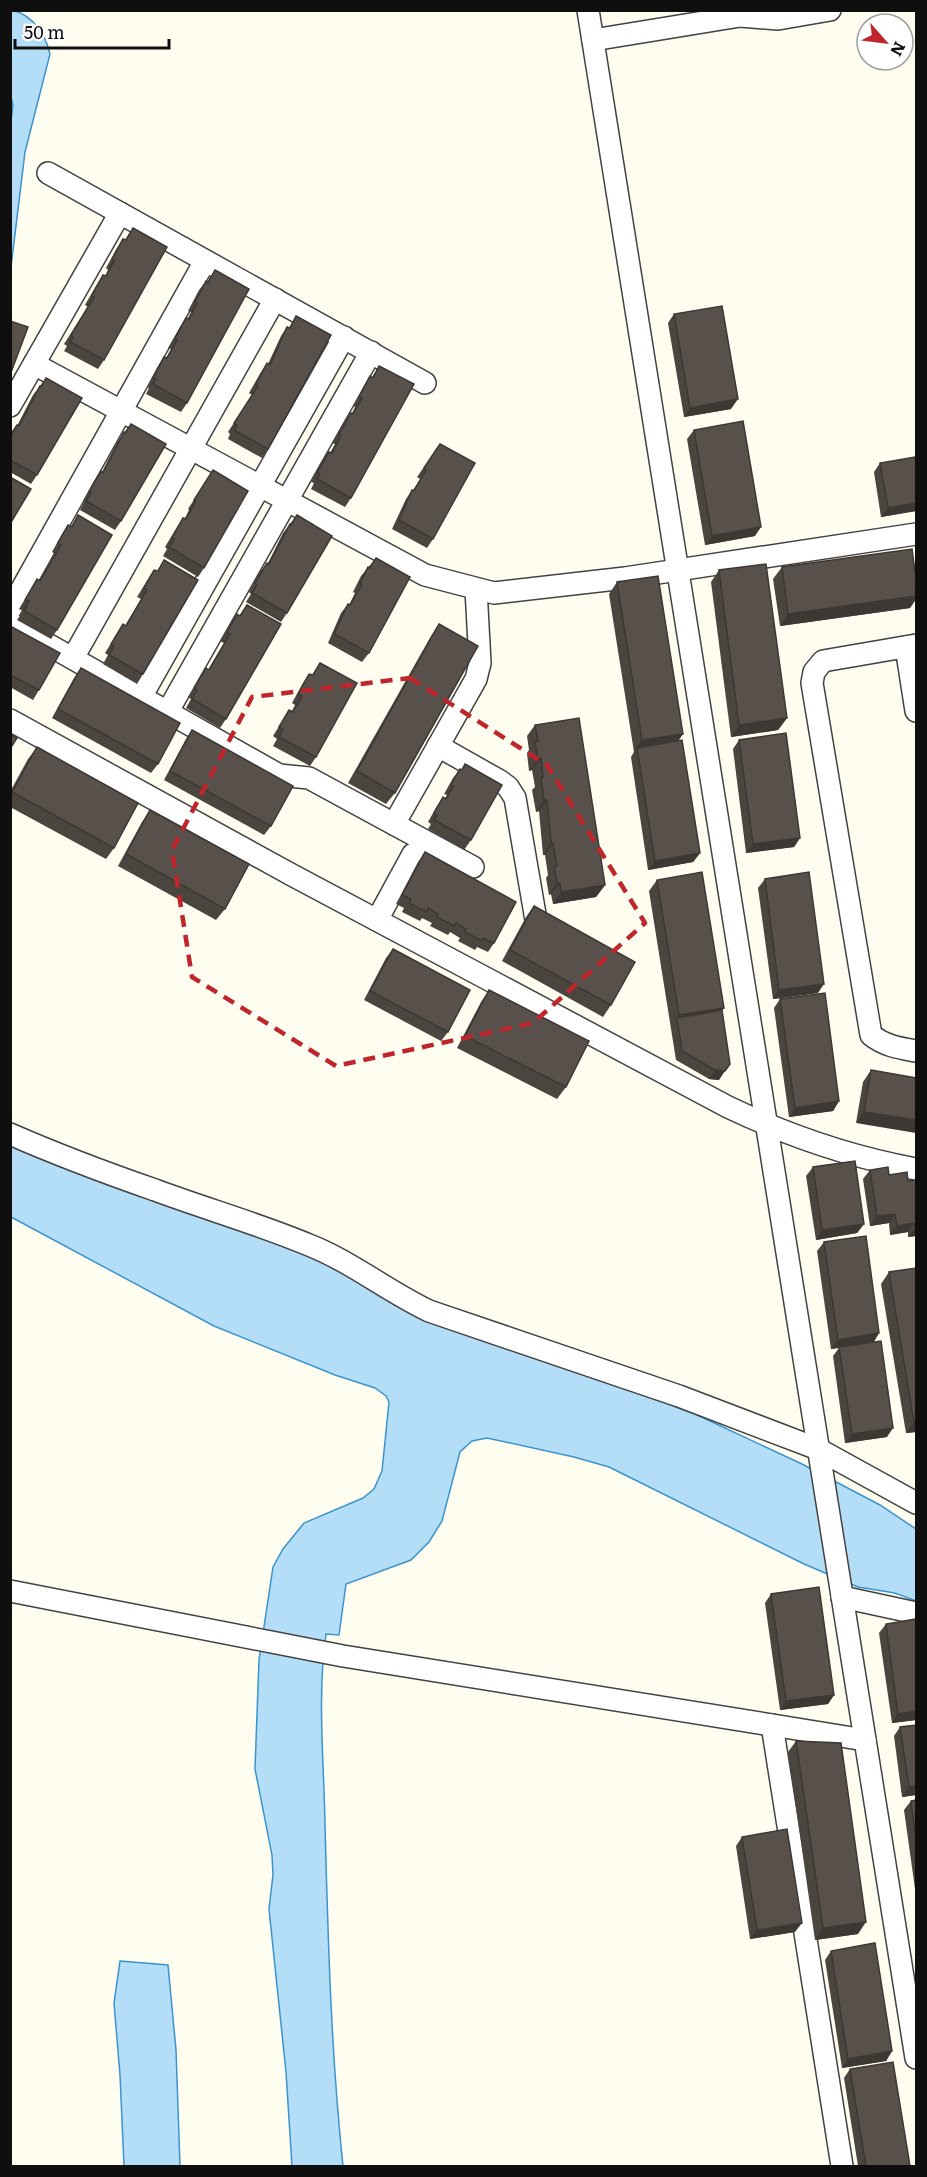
<svg xmlns="http://www.w3.org/2000/svg" width="927" height="2177" font-family="Literata,serif">
  <style>
    .water { fill: #b4def7; stroke: #3b94ce; stroke-width: 1.5 }
    .lines { fill: none; stroke-linecap: round; stroke-linejoin: round }
    .minor-casing { stroke: #424242; stroke-width: 24 }
    .minor { stroke: #fff; stroke-width: 21 }
    .wall { fill: #4b4540 }
    .shaded-wall { fill: #3d3834 }
    .building { fill: #57504b; stroke: #3d3834; stroke-width: 1.5 }
    .marked { fill: none; stroke: #c0252c; stroke-width: 4.5; stroke-dasharray: 12 8; stroke-linejoin: round }
  </style>
  <rect width="100%" height="100%" fill="#fffcf0"/>
  <g class="water">
    <path d="M 13,10 C 34,17 45,33 50,54 L 25,152 L 11,267 L 10,129 L 13,105 L 10,94 L 10,11 Z"/>
    <path d="M 10,1145 L 226,1226 L 272,1239 L 525,1351 L 695,1414 L 802,1464 L 880,1505 L 916,1529 L 916,1601 L 895,1593 L 858,1587 L 804,1564 L 609,1467 L 574,1457 L 487,1438 L 472,1441 L 460,1452 L 442,1521 L 429,1542 L 411,1560 L 346,1584 L 339,1635 L 326,1634 C 317,1697 324,1762 325,1825 C 328,1939 331,2053 343,2166 L 292,2166 L 286,2072 L 269,1909 L 273,1875 L 272,1855 L 255,1769 L 259,1660 L 273,1567 L 283,1549 L 304,1523 L 363,1498 L 374,1489 L 382,1471 L 389,1402 L 386,1396 L 375,1388 L 335,1375 L 214,1326 L 11,1217 Z"/>
    <polygon points="120,1961 168,1965 176,2050 180,2166 124,2166 120,2075 114,2003"/>
  </g>
  <g class="lines">
    <g class="minor-casing">
      <g id="minor">
        <polyline points="588,10 916,2058"/>
        <polyline points="593,40 740,16 778,19 830,10"/>
        <polyline points="48,173 425,383"/>
        <polyline points="34,364 425,575 494,593 625,578 916,534"/>
        <polyline points="10,406 120,213"/>
        <polyline points="10,610 205,261"/>
        <polyline points="10,623 279,775 309,778 473,867"/>
        <path d="M 916,645 L 823,661 L 814,672 L 812,683 L 871,1035 C 885,1046 899,1048 916,1051"/>
        <polyline points="906,647 916,711"/>
        <polyline points="73,658 275,299"/>
        <polyline points="141,697 344,337"/>
        <polyline points="168,711 371,352"/>
        <path d="M 10,720 L 292,875 L 728,1107 C 789,1136 850,1157 916,1169"/>
        <polyline points="438,746 500,781 508,787 515,798 536,920"/>
        <polyline points="394,824 476,679 480,663 476,589"/>
        <polyline points="377,920 413,854 446,871"/>
        <path d="M 10,1134 C 58,1155 106,1173 155,1190 C 206,1209 259,1224 309,1245 C 352,1262 387,1291 429,1311 L 679,1396 L 818,1449 L 916,1503"/>
        <polyline points="10,1591 343,1656 865,1740"/>
        <polyline points="842,1597 916,1613"/>
        <polyline points="772,1725 842,2166"/>
      </g>
    </g>
    <use href="#minor" class="minor"/>
  </g>
  <g class="wall">
    <polygon points="133,228 104,360 98,369 64,351 67,346 64,344 88,307 85,305 97,284 103,275 105,276 108,270 106,268 117,248 123,239 125,240"/>
    <polygon points="215,270 187,403 181,412 146,394 149,388 147,387 158,366 164,357 166,358 171,349 168,348 180,327 186,318 188,318 191,312 188,311 199,290 206,281 207,282"/>
    <polygon points="674,314 731,409 684,417 668,323"/>
    <polygon points="296,316 268,449 262,458 228,439 230,434 228,432 252,395 249,393 261,372 267,363 268,364 281,336 287,327 289,328"/>
    <polygon points="379,366 351,498 345,507 311,489 314,483 311,482 322,461 329,452 330,453 335,444 332,443 344,422 351,413 352,413 355,407 353,406 364,386 370,376 372,377"/>
    <polygon points="46,378 37,475 31,484 10,472 10,434 17,425 17,426 33,395"/>
    <polygon points="131,424 121,521 115,530 80,510 84,502 83,501 94,481 101,471 102,472 117,442"/>
    <polygon points="694,430 755,536 705,545 687,439"/>
    <polygon points="440,444 433,539 427,548 392,529 406,499 412,490 413,490 420,479 417,477"/>
    <polygon points="916,457 916,511 881,517 874,472 880,463"/>
    <polygon points="213,470 204,568 198,577 163,556 167,549 165,547 177,527 183,518 185,518 189,510 188,509"/>
    <polygon points="78,515 57,630 51,639 17,620 23,611 19,609 37,579 40,581 55,554 52,552 62,534 68,525 71,526"/>
    <polygon points="297,515 287,613 281,622 246,602 251,594 249,592 260,572 267,563 268,563 283,533"/>
    <polygon points="376,558 369,653 362,662 328,643 341,613 348,604 349,605 355,593 353,592 361,576"/>
    <polygon points="164,560 143,674 137,684 103,664 108,655 105,653 123,624 125,626 141,599 137,597 148,579 154,570 157,571"/>
    <polygon points="782,567 916,596 916,599 910,608 780,626 773,579"/>
    <polygon points="719,570 787,718 778,730 731,737 711,582"/>
    <polygon points="617,582 678,741 700,853 693,862 648,870 631,757 634,752 609,594"/>
    <polygon points="247,605 226,719 220,728 186,708 191,699 188,697 206,668 208,670 224,643 220,641 231,623 237,614 240,615"/>
    <polygon points="439,624 395,793 386,804 348,783 431,636"/>
    <polygon points="10,626 39,690 33,700 10,687"/>
    <polygon points="320,663 316,757 310,766 273,746 277,739 273,736 289,710 292,711 295,705 292,703 303,683 309,674 312,675"/>
    <polygon points="81,668 158,764 151,773 52,718 74,678"/>
    <polygon points="535,725 605,885 596,897 553,904 551,894 549,895 546,878 548,875 545,855 543,855 539,811 536,812 532,790 535,787 532,770 529,771 527,753 529,750 527,736"/>
    <polygon points="192,730 271,826 264,835 164,780 186,739"/>
    <polygon points="739,740 800,838 794,847 746,853 733,749"/>
    <polygon points="37,747 114,848 106,859 10,807 10,792 28,759"/>
    <polygon points="465,764 471,840 464,850 428,829 431,824 428,822 437,806 443,797 445,798 447,795 444,794 453,778 460,769 461,770"/>
    <polygon points="150,810 225,909 216,920 118,866 142,822"/>
    <polygon points="425,852 494,943 488,952 477,947 475,950 458,941 460,938 450,932 448,935 430,926 432,923 422,918 420,921 402,912 404,908 396,904 418,862"/>
    <polygon points="765,879 818,993 773,999 758,888"/>
    <polygon points="657,880 724,1008 722,1010 719,1080 709,1079 676,1060 649,891"/>
    <polygon points="534,906 611,1005 603,1017 502,961 526,917"/>
    <polygon points="393,949 448,1032 441,1041 364,1000 386,958"/>
    <polygon points="489,990 566,1087 557,1099 457,1048 481,1002"/>
    <polygon points="780,999 839,1101 833,1111 789,1117 774,1008"/>
    <polygon points="871,1070 916,1078 856,1123 863,1082"/>
    <polygon points="813,1167 864,1224 857,1233 816,1240 806,1176"/>
    <polygon points="870,1170 908,1181 916,1180 916,1236 908,1237 908,1232 890,1235 889,1223 870,1226 863,1179"/>
    <polygon points="824,1242 879,1333 874,1342 887,1437 845,1443 833,1356 839,1348 831,1349 817,1251"/>
    <polygon points="889,1272 916,1432 906,1433 881,1284"/>
    <polygon points="771,1594 834,1695 828,1704 780,1710 765,1603"/>
    <polygon points="886,1624 916,1720 892,1723 879,1633"/>
    <polygon points="900,1727 916,1795 902,1797 894,1736"/>
    <polygon points="796,1741 858,1934 815,1940 788,1752"/>
    <polygon points="916,1800 916,1896 904,1810 911,1801"/>
    <polygon points="742,1837 795,1932 750,1939 736,1846"/>
    <polygon points="831,1951 892,2051 886,2061 842,2068 825,1960"/>
    <polygon points="850,2069 910,2166 858,2166 844,2078"/>
  </g>
  <g class="shaded-wall">
    <polygon points="738,399 731,409 684,417 690,408"/>
    <polygon points="916,503 916,511 881,517 888,508"/>
    <polygon points="761,527 755,536 705,545 712,536"/>
    <polygon points="916,596 916,599 910,608 780,626 788,614"/>
    <polygon points="787,718 778,730 731,737 739,725"/>
    <polygon points="683,734 675,746 637,748 633,752 642,740"/>
    <polygon points="541,758 532,770 529,771 538,759"/>
    <polygon points="544,800 547,800 539,811 536,812"/>
    <polygon points="800,838 794,847 746,853 753,844"/>
    <polygon points="551,843 553,843 545,855 543,855"/>
    <polygon points="700,853 693,862 648,870 655,861"/>
    <polygon points="557,883 560,883 551,894 549,895"/>
    <polygon points="605,885 596,897 553,904 561,892"/>
    <polygon points="824,984 818,993 773,999 779,990"/>
    <polygon points="724,1008 716,1019 677,1018 679,1015"/>
    <polygon points="715,1070 725,1071 719,1080 709,1079"/>
    <polygon points="839,1101 833,1111 789,1117 795,1108"/>
    <polygon points="864,1112 916,1120 916,1133 856,1123"/>
    <polygon points="895,1214 889,1223 870,1226 877,1216"/>
    <polygon points="914,1223 908,1232 890,1235 897,1226"/>
    <polygon points="864,1224 857,1233 816,1240 822,1230"/>
    <polygon points="915,1228 916,1228 916,1236 908,1237"/>
    <polygon points="879,1333 873,1342 831,1349 838,1340"/>
    <polygon points="916,1421 916,1432 906,1433 914,1422"/>
    <polygon points="893,1428 887,1437 845,1443 852,1434"/>
    <polygon points="834,1695 828,1704 780,1710 786,1701"/>
    <polygon points="916,1711 916,1720 892,1723 898,1714"/>
    <polygon points="916,1786 916,1795 902,1797 909,1787"/>
    <polygon points="866,1922 858,1934 815,1940 823,1928"/>
    <polygon points="802,1923 795,1932 750,1939 757,1930"/>
    <polygon points="892,2051 886,2061 842,2068 848,2059"/>
  </g>
  <g class="building">
    <polygon points="133,228 167,247 104,360 70,342 73,337 71,335 94,297 92,296 103,275 106,276 114,261 112,259 123,239 126,240"/>
    <polygon points="215,270 249,289 187,403 153,384 156,379 153,378 164,357 167,358 177,340 175,339 186,318 189,319 197,303 195,302 206,281 208,283"/>
    <polygon points="722,306 738,399 690,408 674,314"/>
    <polygon points="296,316 331,335 268,449 234,430 237,425 234,423 258,386 256,384 267,363 270,365 287,327 290,328"/>
    <polygon points="10,321 28,327 10,375"/>
    <polygon points="379,366 414,384 351,498 317,479 320,474 317,473 329,452 332,453 341,435 339,434 351,413 353,414 362,398 359,397 370,376 373,378"/>
    <polygon points="46,378 82,398 37,475 10,460 10,436 17,425 19,426 40,386 41,387"/>
    <polygon points="743,421 761,527 712,536 694,430"/>
    <polygon points="131,424 166,444 121,521 86,501 91,493 89,492 101,471 103,473 124,432 125,433"/>
    <polygon points="440,444 475,463 433,539 399,520 412,490 414,491 426,470 424,468"/>
    <polygon points="916,457 916,503 888,508 880,463"/>
    <polygon points="213,470 248,491 204,568 169,547 174,539 172,538 183,518 186,519 196,501 194,500"/>
    <polygon points="10,477 31,489 10,524"/>
    <polygon points="78,515 112,535 57,630 24,611 29,601 25,600 37,579 40,581 61,545 58,543 68,525 72,527"/>
    <polygon points="297,515 332,536 287,613 252,593 257,585 255,583 267,563 269,564 290,524 291,525"/>
    <polygon points="912,549 916,579 916,596 788,614 782,567"/>
    <polygon points="376,558 410,577 369,653 334,634 348,604 350,605 362,584 360,583 368,567 370,568"/>
    <polygon points="164,560 198,580 143,674 109,655 114,646 111,644 123,624 126,626 147,590 144,588 154,570 158,571"/>
    <polygon points="766,564 787,718 739,725 719,570"/>
    <polygon points="658,576 683,734 642,740 617,582"/>
    <polygon points="247,605 281,624 226,719 192,699 197,690 194,688 206,668 209,670 230,634 227,632 237,614 240,616"/>
    <polygon points="439,624 478,646 395,793 357,771"/>
    <polygon points="10,626 60,653 39,690 10,675"/>
    <polygon points="320,663 357,683 316,757 279,737 283,729 279,727 289,710 293,712 302,696 298,694 309,674 313,675"/>
    <polygon points="81,668 180,723 158,764 58,709"/>
    <polygon points="579,718 605,885 561,892 560,883 557,883 554,866 557,866 553,843 551,843 547,800 544,800 541,778 543,777 541,758 538,759 535,742 538,741 535,725"/>
    <polygon points="192,730 293,786 271,826 170,771"/>
    <polygon points="786,733 800,838 753,844 739,740"/>
    <polygon points="10,734 17,738 10,749"/>
    <polygon points="682,740 700,853 655,861 637,748"/>
    <polygon points="37,747 138,803 114,848 12,792"/>
    <polygon points="465,764 502,785 471,840 434,820 437,815 434,813 443,797 446,799 453,786 451,785 460,769 462,770"/>
    <polygon points="150,810 249,864 225,909 126,854"/>
    <polygon points="425,852 516,902 494,943 483,938 482,941 465,932 466,929 456,923 454,926 437,917 438,914 428,908 427,912 409,903 411,899 402,895"/>
    <polygon points="702,872 724,1008 679,1015 657,880"/>
    <polygon points="809,872 824,984 779,990 765,879"/>
    <polygon points="534,906 635,962 611,1005 510,950"/>
    <polygon points="393,949 470,990 448,1032 370,991"/>
    <polygon points="489,990 589,1041 566,1087 465,1036"/>
    <polygon points="825,993 839,1101 795,1108 780,999"/>
    <polygon points="722,1010 730,1064 725,1071 715,1070 682,1051 677,1018"/>
    <polygon points="871,1070 916,1078 916,1120 864,1112"/>
    <polygon points="855,1161 864,1224 822,1230 813,1167"/>
    <polygon points="888,1167 889,1175 907,1172 908,1181 916,1180 916,1228 915,1228 914,1223 897,1226 895,1214 877,1216 870,1170"/>
    <polygon points="866,1236 879,1333 838,1340 824,1242"/>
    <polygon points="916,1268 916,1421 914,1422 889,1272"/>
    <polygon points="881,1341 893,1428 852,1434 839,1347"/>
    <polygon points="819,1587 834,1695 786,1701 771,1594"/>
    <polygon points="916,1619 916,1711 898,1714 886,1624"/>
    <polygon points="916,1725 916,1786 909,1787 900,1727"/>
    <polygon points="796,1741 841,1743 866,1922 823,1928"/>
    <polygon points="916,1800 916,1842 911,1801"/>
    <polygon points="787,1829 802,1923 757,1930 742,1837"/>
    <polygon points="875,1943 892,2051 848,2059 831,1951"/>
    <polygon points="893,2062 910,2166 866,2166 850,2069"/>
  </g>
  <path class="marked" d="M 410,678 L 547,765 L 645,923 L 533,1023 L 336,1066 L 192,977 L 172,850 L 252,697 Z"/>
  <rect width="927" height="2177" fill="none" stroke="#0f0f0f" stroke-width="24"/>
  <g transform="translate(885 42) rotate(118)"><circle r="28" fill="#ffffff" stroke="#9f9f9f" stroke-width="1.5"/>
  <path d="M0-4.5L10 22L0 15L-10 22Z" fill="#c0252c"/>
  <text y="-9" font-size="16" font-weight="bold" text-anchor="middle" fill="#0f0f0f">N</text>
  </g>
  <path d="M15 39v9h154v-9" fill="none" stroke="#0f0f0f" stroke-width="3"/>
  <text x="24" y="39" font-size="18" fill="#0f0f0f" stroke="#ffffff" stroke-width="4.5" paint-order="stroke">50 m</text>
</svg>
